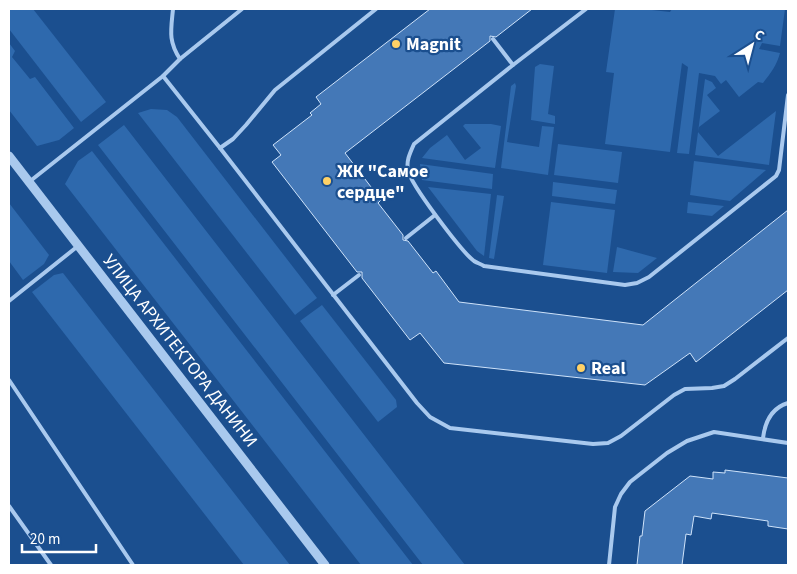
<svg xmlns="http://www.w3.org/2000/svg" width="797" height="574" font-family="'Source Sans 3',sans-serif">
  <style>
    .green { fill: #2e69ad }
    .building { fill: #4478b7; stroke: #cfe3fa }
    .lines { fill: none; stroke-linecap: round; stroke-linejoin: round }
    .service { stroke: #a9c9ee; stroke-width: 4 }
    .tertiary { stroke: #a9c9ee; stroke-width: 9 }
    .poi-dot { fill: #ffd166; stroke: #1b4f8f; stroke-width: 2 }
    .labels { text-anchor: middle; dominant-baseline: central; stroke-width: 4.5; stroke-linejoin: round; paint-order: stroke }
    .poi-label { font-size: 18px; font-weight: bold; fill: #fff; stroke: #1b4f8f; text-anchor: start }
    .street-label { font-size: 18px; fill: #fff; stroke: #1b4f8f }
  </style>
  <rect width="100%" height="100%" fill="#1b4f8f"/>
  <g class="green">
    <polygon points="9,9 33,9 106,102 81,122 9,29"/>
    <path d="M 615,9 L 643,9 L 670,12 L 672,9 L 785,9 L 780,46 L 762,43 L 759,49 L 780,53 C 777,65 770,74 763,83 L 758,82 L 739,97 L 726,80 L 721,84 L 715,76 L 699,73 L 689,154 L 677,153 L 688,67 L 682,63 L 670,152 L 605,144 L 614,73 L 606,72 Z"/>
    <polygon points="9,43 15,51 12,57 30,79 35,77 74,128 59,140 37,146 9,110"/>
    <polygon points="540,64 554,66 548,114 555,116 555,124 531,120 535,67"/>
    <polygon points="705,79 712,82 716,88 707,95 720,111 699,127 698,132 718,156 776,111 769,165 695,155"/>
    <polygon points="515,83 516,86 507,142 539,147 542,126 554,127 548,175 501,168 511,86"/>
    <polygon points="151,109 167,110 177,117 317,298 295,315 138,113"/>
    <polygon points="465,124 491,124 501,126 495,168 422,158 430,148 447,135 465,160 481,148 463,126"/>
    <polygon points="124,125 458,556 465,565 423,565 98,145"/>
    <polygon points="558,144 622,152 618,183 554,175"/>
    <polygon points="92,151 413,565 361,565 65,184 78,161"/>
    <polygon points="694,161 766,170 730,201 690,195"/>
    <polygon points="420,164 493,174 492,189 422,180"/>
    <polygon points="553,182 617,190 615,204 552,196"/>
    <polygon points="428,187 491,194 484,256 477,251"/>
    <polygon points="497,195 504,196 494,259 489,258"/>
    <polygon points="551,202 615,210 607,273 543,265"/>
    <polygon points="688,202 724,206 712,216 687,213"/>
    <polygon points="9,203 49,255 44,264 23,280 9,261"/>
    <polygon points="617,247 657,258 638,273 613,272"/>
    <polygon points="63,273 290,565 244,565 32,292 54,275"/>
    <polygon points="322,305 396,400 397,407 378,422 300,321"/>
  </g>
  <g class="building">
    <polygon points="430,9 532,9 496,37 490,36 490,41 345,153 381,200 378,203 403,235 403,240 408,241 433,273 436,271 459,302 643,325 788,210 788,290 696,362 690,353 645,385 444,363 420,333 410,340 362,278 362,272 357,272 272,162 281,155 273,145 312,115 310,113 321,104 316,97"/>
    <polygon points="725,470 788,478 788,529 768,526 768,521 712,513 711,519 694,516 691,535 686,534 682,565 637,565 640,536 642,536 645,511 690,476 713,479 713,472 725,473"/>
  </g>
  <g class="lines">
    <g class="service">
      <path d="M 173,9 C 171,30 168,41 180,59"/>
      <path d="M 586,9 L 513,65 L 414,144 C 410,153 406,161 408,170 C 410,184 462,252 474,261 C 477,263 481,264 484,266 L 625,285 L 637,283 L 649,277 L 776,176 L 779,170 L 788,95"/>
      <polyline points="493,39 513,65"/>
      <polyline points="163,76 220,148 417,403 430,417 450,428 593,444 608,443 621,436 674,395 685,389 712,388 724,386 735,379 788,338"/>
      <polyline points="220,148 233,139 246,125 275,90 376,9"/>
      <polyline points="29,182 163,76 180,59 242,9"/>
      <polyline points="406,238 435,215"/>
      <polyline points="333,295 359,275"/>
      <polyline points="9,301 78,246"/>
      <polyline points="9,380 133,565"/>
      <path d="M 763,438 C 765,422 771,408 788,403"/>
      <polyline points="9,506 51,565"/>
      <polyline points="609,565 615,507 621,494 630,482 667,453 687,441 714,432 788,443"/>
    </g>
    <polyline class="tertiary" points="9,156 325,565"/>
  </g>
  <g class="poi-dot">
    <circle cx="396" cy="44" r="5"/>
    <circle cx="327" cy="181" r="5"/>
    <circle cx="581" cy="368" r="5"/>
  </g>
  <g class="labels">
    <g class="poi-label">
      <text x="406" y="44">Magnit</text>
      <text x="337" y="171">ЖК "Самое<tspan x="337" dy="21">сердце"</tspan></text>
      <text x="591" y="368">Real</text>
    </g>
    <g class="street-label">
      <text transform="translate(180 351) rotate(52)">УЛИЦА АРХИТЕКТОРА ДАНИНИ</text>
    </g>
  </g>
  <rect width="797" height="574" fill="none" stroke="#ffffff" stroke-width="20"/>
  <g transform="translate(752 45) rotate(36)" stroke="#1b4f8f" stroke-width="4" paint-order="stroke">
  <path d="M0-4L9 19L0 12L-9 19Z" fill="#ffffff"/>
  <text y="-8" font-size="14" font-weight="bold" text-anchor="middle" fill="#ffffff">С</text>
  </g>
  <path d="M22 544v8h74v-8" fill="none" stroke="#ffffff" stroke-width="2.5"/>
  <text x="30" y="544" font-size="15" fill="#ffffff" stroke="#1b4f8f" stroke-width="4" paint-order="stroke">20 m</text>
</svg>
